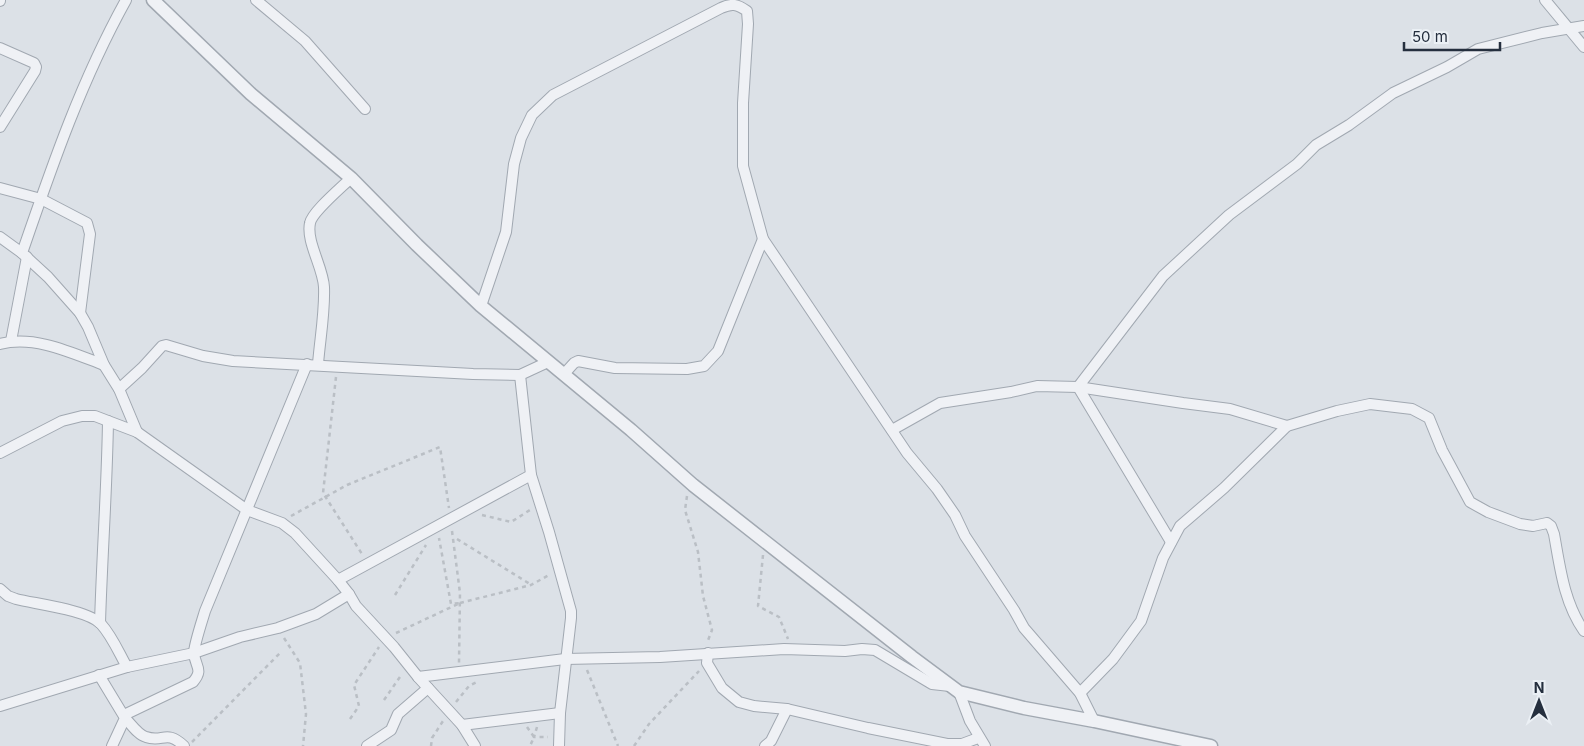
<svg xmlns="http://www.w3.org/2000/svg" width="1584" height="746" font-family="Inter,sans-serif">
  <style>
    .lines { fill: none; stroke-linecap: round; stroke-linejoin: round }
    .minor-casing { stroke: #a1a8b1; stroke-width: 12 }
    .tertiary-casing { stroke: #a1a8b1; stroke-width: 15 }
    .path { stroke: #babfc5; stroke-width: 2.5; stroke-dasharray: 4 4; stroke-linecap: butt }
    .minor { stroke: #eff1f5; stroke-width: 10 }
    .tertiary { stroke: #eff1f5; stroke-width: 12 }
  </style>
  <rect width="100%" height="100%" fill="#dce1e7"/>
  <g class="lines">
    <g class="minor-casing">
      <g id="minor">
        <path d="M 126,0 C 81,81 52,166 22,253 L 48,277 L 80,313 L 88,327 L 104,365 L 119,389 L 137,432"/>
        <polyline points="256,0 305,41 365,109"/>
        <polyline points="1545,0 1584,47"/>
        <polyline points="0,1 0,0"/>
        <polyline points="0,48 34,63 36,67 35,71 0,127"/>
        <polyline points="0,188 41,199 87,223 90,234 80,313"/>
        <polyline points="0,237 22,253"/>
        <path d="M 481,306 L 506,232 L 514,164 L 521,138 L 532,115 L 553,95 L 721,8 C 732,3 737,4 747,11 L 748,24 L 743,103 L 743,166 L 763,239 L 907,453 L 937,489 L 955,515 L 965,536 L 1014,610 L 1024,628 L 1080,693 L 1094,721"/>
        <polyline points="11,341 27,257"/>
        <path d="M 0,344 C 35,335 72,353 104,365"/>
        <path d="M 318,364 C 320,339 325,312 324,287 C 323,267 306,242 310,223 C 312,212 342,187 351,178"/>
        <polyline points="564,374 574,363 578,361 615,368 687,369 704,366 718,351 763,239"/>
        <polyline points="1078,387 1163,276 1229,215 1297,164 1316,145 1349,125 1393,93 1447,67 1478,49 1542,33 1584,26"/>
        <polyline points="1078,387 1171,542"/>
        <polyline points="119,389 142,368 162,346 166,345 203,356 233,361 473,374 520,375"/>
        <polyline points="892,430 940,403 1011,392 1037,386 1078,387 1183,403 1230,409 1287,426"/>
        <polyline points="0,453 62,421 82,416 95,416 108,421 137,432 247,510 282,523 295,533 338,580"/>
        <polyline points="531,475 549,532 571,611 571,618 560,713 559,746"/>
        <path d="M 0,589 L 8,596 L 16,599 C 36,604 88,610 101,624 C 112,636 119,653 127,667"/>
        <polyline points="349,594 356,606 394,647 418,677 462,725 475,746"/>
        <path d="M 100,623 C 102,555 107,488 108,421"/>
        <polyline points="708,653 707,663 722,688 739,702 754,706 787,709 868,728 947,744 962,744 978,738"/>
        <polyline points="99,675 125,718 112,746"/>
        <polyline points="418,677 565,659 660,657 784,649 845,651 862,649 875,650 932,684 950,686"/>
        <polyline points="959,692 970,721 985,746"/>
        <path d="M 1080,693 L 1113,659 L 1141,621 L 1163,558 L 1180,526 L 1224,488 L 1287,426 L 1337,411 L 1370,404 L 1412,409 L 1429,418 L 1442,450 L 1470,502 L 1488,512 L 1520,524 L 1533,526 L 1547,523 L 1551,526 L 1554,534 C 1560,567 1564,603 1584,631"/>
        <polyline points="0,706 127,667 194,653 240,637 278,628 316,614 349,594 338,580 531,475 520,375 548,362"/>
        <path d="M 124,715 L 193,682 C 204,669 195,667 194,653 C 194,645 202,621 205,611 L 307,364"/>
        <path d="M 125,718 C 131,724 138,735 146,737 C 163,743 166,729 184,746"/>
        <polyline points="462,725 560,713"/>
        <polyline points="367,746 391,730 398,714 428,688"/>
        <polyline points="765,746 771,741 787,709"/>
      </g>
    </g>
    <g class="tertiary-casing">
      <polyline id="tertiary" points="153,0 251,94 351,178 417,245 481,306 631,430 693,485 912,657 959,692 1024,708 1094,721 1211,746"/>
    </g>
    <g class="path">
      <polyline points="336,377 323,493 362,554"/>
      <polyline points="687,496 685,510 698,552 703,596 712,630 707,643"/>
      <polyline points="482,515 511,522 530,510"/>
      <polyline points="291,516 347,485 440,447 449,508"/>
      <polyline points="452,531 460,593 459,663"/>
      <polyline points="457,539 530,584"/>
      <polyline points="763,555 758,606 779,617 788,639"/>
      <polyline points="395,595 426,545"/>
      <polyline points="460,603 531,585 549,575"/>
      <polyline points="396,633 460,603 451,604 439,538"/>
      <polyline points="284,638 300,663 306,714 303,746"/>
      <polyline points="587,670 618,746"/>
      <polyline points="384,700 402,674"/>
      <polyline points="456,702 469,686 477,682"/>
      <polyline points="350,719 359,706 354,685 379,647"/>
      <polyline points="527,727 534,737 530,746"/>
      <polyline points="537,727 534,737 548,737"/>
      <polyline points="192,742 281,652"/>
      <polyline points="431,746 432,738 443,721"/>
      <polyline points="634,746 649,724 699,671"/>
    </g>
    <use href="#minor" class="minor"/>
    <use href="#tertiary" class="tertiary"/>
  </g>
  <g transform="translate(1539 701)" stroke="#ebf0f5" stroke-width="4" paint-order="stroke">
  <path d="M0-4L9 19L0 12L-9 19Z" fill="#252f3e"/>
  <text y="-8" font-size="14" font-weight="bold" text-anchor="middle" fill="#252f3e">N</text>
  </g>
  <path d="M1404 42v8h96v-8" fill="none" stroke="#252f3e" stroke-width="2.5"/>
  <text x="1412" y="42" font-size="15" fill="#252f3e" stroke="#ebf0f5" stroke-width="4" paint-order="stroke">50 m</text>
</svg>
